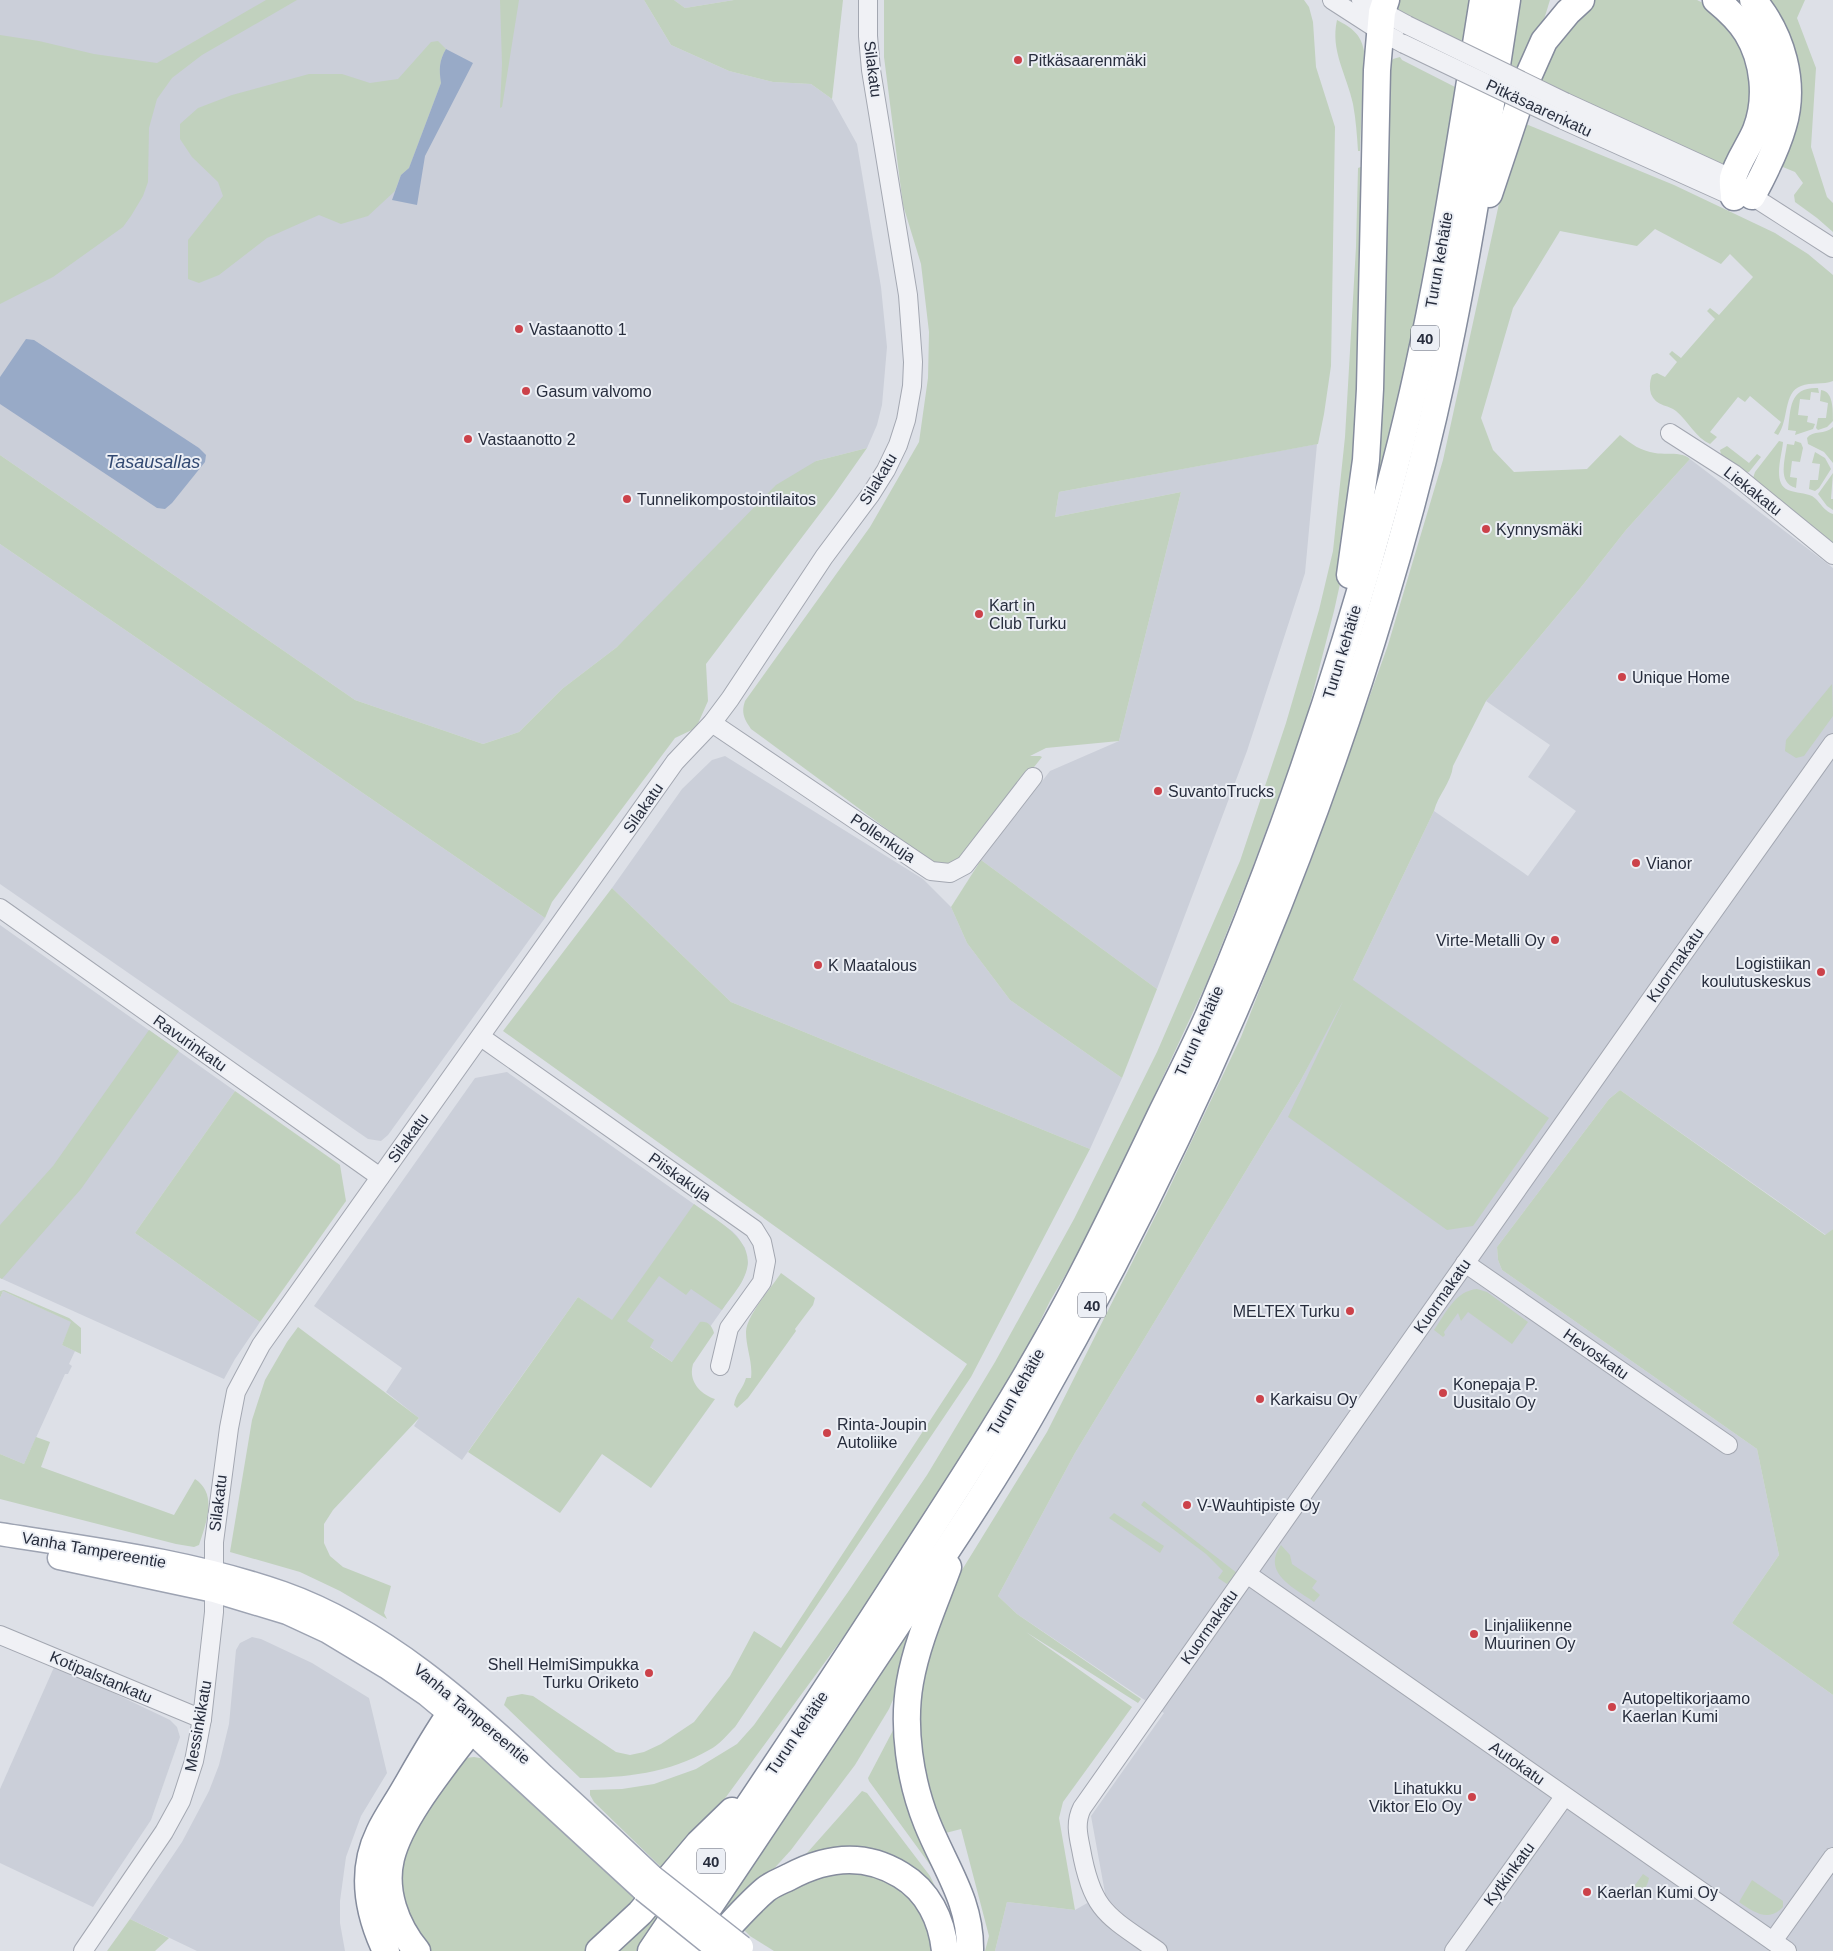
<svg xmlns="http://www.w3.org/2000/svg" width="1833" height="1951" font-family="Arial,sans-serif">
  <style>
    .built { fill: #cbcfd9 }
    .green { fill: #c1d1be }
    .water { fill: #98aac7 }
    .lines { fill: none; stroke-linecap: round; stroke-linejoin: round }
    .minor-casing { stroke: #a3a7b1; stroke-width: 20 }
    .major-casing { stroke: #9da3b2; stroke-width: 25 }
    .highway-casing { stroke: #858c9d; stroke-width: 29 }
    .minor { stroke: #f0f1f5; stroke-width: 18 }
    .major { stroke: #fff; stroke-width: 22 }
    .highway { stroke: #fff; stroke-width: 26 }
    .minor-bridge-casing { stroke: #a3a7b1; stroke-width: 20; stroke-linecap: butt }
    .major-bridge-casing { stroke: #9da3b2; stroke-width: 25; stroke-linecap: butt }
    .minor-bridge { stroke: #f0f1f5; stroke-width: 18 }
    .major-bridge { stroke: #fff; stroke-width: 22 }
    .poi-dot { fill: #cc424a; stroke: #eceff5; stroke-width: 2 }
    .labels { text-anchor: middle; dominant-baseline: central; stroke-width: 4; stroke-linejoin: round; paint-order: stroke }
    .shield { fill: #eceff5; stroke: #626774; stroke-width: 1 }
    .shield-label { font-size: 15px; font-weight: bold; fill: #272d3d }
    .poi-label { font-size: 16px; fill: #272d3d; stroke: #eceff5; text-anchor: start }
    .street-label { font-size: 16px; fill: #272d3d; stroke: #eceff5 }
    .water-label { font-size: 18px; font-style: italic; fill: #314871; stroke: #eceff5 }
  </style>
  <rect width="100%" height="100%" fill="#dde0e7"/>
  <g class="built">
    <polygon points="0,0 644,0 671,45 729,71 773,82 811,84 832,99 857,144 881,287 887,347 882,405 877,425 867,448 816,461 617,647 562,689 519,732 483,744 355,700 0,455"/>
    <polygon points="674,0 734,0 685,8"/>
    <polygon points="1317,444 1305,573 1247,751 1157,989 981,860 1050,771 1119,741 1181,492 1055,517 1059,492"/>
    <polygon points="1690,459 1833,568 1833,1229 1826,1235 1620,1090 1609,1099 1497,1247 1498,1260 1502,1270 1757,1449 1779,1555 1732,1623 1833,1695 1833,1951 995,1951 1007,1902 1075,1910 1105,1893 1091,1816 1164,1713 1017,1614 998,1596 1075,1453 1301,1080 1353,980 1434,811 1528,876 1576,811 1528,777 1550,745 1486,701 1582,586 1626,530"/>
    <polygon points="0,544 545,918 388,1135 381,1141 368,1139 0,884"/>
    <polygon points="725,756 923,879 951,907 967,943 1010,1000 1122,1078 1090,1149 731,1002 612,888 682,789 712,760"/>
    <polygon points="0,925 235,1091 135,1233 260,1322 235,1359 224,1379 0,1278"/>
    <polygon points="507,1072 732,1231 737,1236 745,1248 748,1263 744,1277 741,1283 681,1368 578,1297 462,1460 414,1426 419,1418 386,1392 402,1368 314,1306 475,1078"/>
    <polygon points="3,1291 72,1322 62,1345 75,1351 69,1364 72,1366 68,1374 65,1374 24,1464 0,1454 0,1298"/>
    <polygon points="252,1637 261,1639 312,1663 369,1698 387,1773 361,1816 346,1857 340,1901 340,1923 345,1951 197,1951 130,1919 182,1842 209,1791 219,1765 229,1724 236,1650 240,1643"/>
    <polygon points="55,1665 170,1720 177,1727 180,1737 151,1820 93,1907 0,1863 0,1789"/>
  </g>
  <g class="green">
    <polygon points="266,0 297,0 202,55 172,78 157,99 149,128 148,182 143,196 131,216 123,227 53,277 0,304 0,35 39,41 94,54 157,63"/>
    <polygon points="500,0 519,0 502,107 500,108 502,64"/>
    <polygon points="644,0 674,0 685,8 734,0 843,0 832,99 811,84 773,82 729,71 671,45"/>
    <path d="M 884,0 L 1304,0 L 1309,7 L 1313,22 L 1316,67 L 1335,127 L 1331,366 L 1324,414 L 1318,444 L 1059,492 L 1055,517 L 1181,492 L 1119,741 L 1046,748 L 1030,756 L 1040,756 L 1042,757 L 962,858 L 950,866 L 933,863 L 751,729 C 744,719 741,713 745,701 L 870,527 L 919,442 L 928,378 L 929,332 L 921,264 L 903,205 L 884,57 Z"/>
    <polygon points="1393,0 1469,0 1462,44 1390,9"/>
    <polygon points="1521,0 1550,0 1538,39 1524,74 1510,68"/>
    <path d="M 1595,0 L 1697,0 L 1707,5 L 1733,31 L 1750,65 L 1752,112 L 1727,162 L 1718,165 L 1534,79 C 1544,54 1573,16 1595,0 Z"/>
    <polygon points="1766,0 1805,0 1797,18 1816,68 1811,147 1827,197 1833,203 1833,232 1817,218 1795,202 1794,195 1803,183 1795,172 1778,165"/>
    <path d="M 1337,20 C 1352,28 1361,34 1364,51 L 1360,151 L 1358,151 C 1357,136 1356,120 1353,104 C 1347,75 1330,51 1337,20 Z"/>
    <path d="M 438,41 L 446,49 C 439,61 439,69 441,83 L 409,168 L 401,175 L 395,191 L 368,216 L 341,224 L 319,215 L 267,238 L 219,275 L 199,283 L 188,279 L 188,240 L 223,196 L 218,182 L 192,157 L 180,139 L 180,124 L 198,108 L 232,95 L 309,74 L 342,74 L 370,83 L 398,79 L 431,42 Z"/>
    <polygon points="1400,57 1402,60 1459,89 1441,195 1401,393 1366,533 1388,67 1393,59"/>
    <path d="M 1521,122 L 1674,185 L 1775,233 L 1808,254 L 1833,275 L 1833,381 C 1823,385 1811,382 1801,386 C 1783,392 1789,421 1778,435 L 1774,433 L 1781,422 L 1750,396 L 1745,402 L 1738,397 L 1710,432 L 1717,437 L 1710,444 C 1696,438 1688,421 1676,411 C 1667,404 1657,407 1651,394 C 1649,388 1650,380 1652,375 L 1657,373 L 1665,377 L 1677,362 L 1669,354 L 1672,351 L 1681,358 L 1715,319 L 1707,311 L 1710,308 L 1719,315 L 1753,277 L 1730,254 L 1721,264 L 1655,229 L 1637,246 L 1560,231 L 1513,308 L 1481,418 L 1493,450 L 1514,472 L 1587,469 L 1620,435 C 1631,444 1641,451 1655,453 C 1666,455 1682,451 1690,459 L 1626,530 L 1582,586 L 1486,701 L 1453,766 C 1451,783 1438,795 1434,811 L 1353,980 L 1549,1118 L 1473,1226 L 1447,1230 L 1288,1117 L 1343,1001 L 1301,1080 L 1075,1453 L 998,1596 L 1017,1614 L 1141,1699 L 1138,1703 L 1026,1632 L 1132,1707 L 1063,1802 L 1059,1818 L 1075,1910 L 1007,1902 L 995,1951 L 985,1951 L 989,1936 L 961,1829 L 942,1834 L 922,1772 L 915,1700 L 949,1591 L 1047,1432 L 1166,1195 L 1241,1037 L 1309,866 L 1388,645 L 1443,460 L 1500,199 Z"/>
    <polygon points="1366,165 1368,247 1349,543 1334,611 1304,727 1253,866 1207,982 1092,1230 1050,1301 1013,1377 861,1613 726,1797 664,1870 594,1802 590,1795 590,1790 622,1789 654,1784 696,1769 737,1744 754,1725 848,1592 927,1475 995,1362 1074,1219 1157,1052 1240,861 1286,723 1319,610 1333,551 1345,437 1356,247 1358,168"/>
    <path d="M 1818,388 L 1819,393 L 1811,392 L 1810,400 L 1800,399 L 1798,415 L 1808,416 L 1807,422 L 1815,424 L 1813,429 L 1795,435 L 1796,431 L 1788,430 C 1791,408 1789,387 1818,388 Z"/>
    <path d="M 1821,390 C 1833,391 1833,409 1833,421 L 1827,427 L 1818,430 L 1816,428 L 1818,418 L 1826,418 L 1828,403 L 1820,401 Z"/>
    <path d="M 1833,427 L 1833,463 L 1824,452 L 1808,444 L 1807,438 C 1813,430 1825,435 1833,427 Z"/>
    <path d="M 1779,441 L 1783,442 C 1782,456 1772,483 1788,490 C 1796,493 1805,493 1812,496 C 1820,501 1823,511 1833,514 L 1833,543 L 1753,478 L 1755,472 Z"/>
    <path d="M 1795,441 L 1801,443 L 1803,448 L 1800,462 L 1792,461 L 1790,477 L 1797,478 L 1796,488 C 1777,483 1785,460 1787,444 L 1794,445 Z"/>
    <polygon points="1727,446 1749,463 1757,454 1761,457 1749,472 1746,473 1721,454 1720,450"/>
    <polygon points="867,448 834,495 706,664 708,701 696,728 675,738 552,902 545,918 0,544 0,455 355,700 483,744 519,732 562,689 617,647 776,485 816,461"/>
    <polygon points="1815,452 1825,458 1831,469 1819,488 1815,491 1809,489 1810,480 1818,480 1820,464 1812,463"/>
    <polygon points="1833,473 1831,499 1833,499 1833,510 1827,506 1818,494"/>
    <polygon points="1832,684 1833,716 1804,756 1796,758 1785,751 1786,740"/>
    <polygon points="981,860 1157,989 1122,1078 1010,1000 967,943 951,907"/>
    <path d="M 612,888 L 731,1002 L 1090,1149 L 971,1377 L 735,1727 C 727,1735 719,1745 709,1750 C 670,1773 624,1778 580,1778 L 506,1707 L 504,1705 L 507,1697 L 522,1694 L 533,1696 L 616,1752 L 630,1755 L 644,1752 L 661,1744 L 694,1722 L 730,1676 L 754,1631 L 781,1648 L 967,1364 L 503,1031 Z"/>
    <polygon points="149,1030 179,1051 81,1189 2,1279 0,1278 0,1225 53,1166"/>
    <polygon points="1620,1090 1825,1235 1833,1229 1833,1695 1732,1623 1779,1555 1757,1449 1502,1270 1498,1260 1497,1247 1609,1099"/>
    <polygon points="235,1091 340,1165 346,1201 260,1322 135,1233"/>
    <path d="M 694,1204 C 717,1221 761,1242 744,1277 C 739,1289 729,1299 722,1310 L 691,1289 L 686,1295 L 659,1276 L 627,1321 L 654,1340 L 650,1347 L 672,1362 L 700,1322 C 708,1321 712,1326 714,1333 L 693,1364 C 688,1381 700,1394 715,1399 L 651,1488 L 602,1454 L 560,1513 L 468,1452 L 578,1297 L 612,1320 Z"/>
    <path d="M 781,1273 L 815,1298 L 813,1305 L 795,1329 L 796,1331 L 748,1398 L 737,1408 L 734,1405 C 736,1393 743,1389 746,1378 L 751,1378 C 753,1362 746,1348 746,1332 C 746,1316 772,1287 781,1273 Z"/>
    <path d="M 1477,1289 L 1487,1292 L 1528,1322 L 1512,1344 L 1468,1312 L 1461,1321 L 1458,1313 L 1444,1332 L 1445,1335 L 1443,1337 L 1434,1330 C 1446,1313 1455,1291 1477,1289 Z"/>
    <polygon points="4,1290 69,1318 81,1328 81,1354 62,1345 71,1322 3,1291 0,1298 0,1291"/>
    <polygon points="298,1327 419,1418 333,1510 324,1524 324,1543 330,1556 343,1567 391,1586 384,1613 387,1619 340,1591 300,1572 230,1552 252,1420 265,1380 287,1342"/>
    <path d="M 36,1437 L 50,1442 L 41,1467 L 174,1515 L 195,1479 C 218,1494 206,1523 199,1545 L 194,1547 L 176,1544 L 0,1499 L 0,1454 L 24,1464 Z"/>
    <polygon points="1144,1501 1237,1573 1227,1584 1218,1578 1223,1571 1206,1554 1141,1505"/>
    <polygon points="1114,1513 1164,1546 1160,1553 1109,1518"/>
    <path d="M 1281,1545 L 1290,1555 L 1292,1564 L 1317,1581 L 1312,1588 L 1320,1595 L 1314,1602 C 1294,1588 1261,1573 1281,1545 Z"/>
    <polygon points="918,1619 901,1681 889,1709 855,1765 791,1850 726,1921 718,1914 758,1852"/>
    <polygon points="900,1717 952,1902 936,1873 869,1781 868,1778"/>
    <polygon points="474,1757 486,1759 639,1902 591,1951 422,1951 396,1892 412,1826 466,1758"/>
    <polygon points="862,1791 867,1793 930,1876 947,1911 923,1881 799,1862"/>
    <polygon points="855,1865 915,1897 937,1951 774,1951 750,1936 740,1926 775,1892"/>
    <path d="M 1643,1874 L 1649,1878 C 1647,1887 1644,1892 1635,1895 L 1630,1892 Z"/>
    <path d="M 1752,1880 L 1783,1901 L 1783,1907 C 1768,1923 1754,1912 1739,1902 Z"/>
    <polygon points="651,1911 658,1917 636,1951 610,1951"/>
    <polygon points="130,1919 169,1938 155,1951 107,1951"/>
  </g>
  <g class="water">
    <path d="M 446,49 L 473,63 L 425,156 L 417,205 L 392,200 L 401,175 L 409,168 L 441,83 C 439,69 439,61 446,49 Z"/>
    <polygon points="26,339 34,340 199,448 206,455 205,462 172,503 165,509 157,508 0,404 0,377"/>
  </g>
  <g class="lines">
    <g class="minor-casing">
      <g id="minor">
        <polyline points="1332,0 1380,31 1404,44"/>
        <polyline points="1361,0 1407,25"/>
        <polyline points="1565,102 1733,179 1752,196 1833,248"/>
        <polyline points="1563,120 1734,197 1742,197"/>
        <polyline points="1670,433 1734,474 1833,555"/>
        <polyline points="712,723 931,871 950,873 965,865 1033,777"/>
        <polyline points="0,908 380,1177"/>
        <polyline points="481,1037 754,1229 762,1242 766,1261 762,1282 729,1328 720,1366"/>
        <polyline points="1465,1263 1728,1445"/>
        <polyline points="1247,1574 1787,1951"/>
        <polyline points="0,1635 202,1719"/>
        <polyline points="1773,1941 1833,1857"/>
        <polyline points="83,1951 164,1832 181,1801 194,1761 202,1719 214,1612 214,1542 229,1428 236,1392 261,1345 675,762 712,723 730,699 824,557 871,494 886,470 898,445 906,420 912,386 913,362 908,295 871,70 868,36 868,0"/>
        <path d="M 1158,1951 C 1108,1916 1092,1912 1081,1849 C 1078,1835 1075,1822 1082,1808 L 1668,975 L 1833,743"/>
        <polyline points="1454,1951 1564,1797"/>
      </g>
    </g>
    <g class="major-casing">
      <g id="major">
        <path d="M 0,1534 C 95,1549 192,1561 283,1593 C 382,1628 469,1705 544,1776 C 581,1809 617,1843 653,1877"/>
        <polyline points="59,1558 214,1591 287,1613 328,1632 386,1667 427,1695 470,1731 643,1890"/>
      </g>
    </g>
    <g class="highway-casing">
      <g id="highway">
        <path d="M 1716,0 C 1727,9 1739,20 1747,33 C 1764,61 1768,99 1756,130 C 1750,145 1737,162 1733,178 C 1732,184 1734,192 1734,197"/>
        <polyline points="1489,194 1528,77 1544,41 1568,12 1581,0"/>
        <path d="M 1752,196 C 1764,174 1776,151 1783,126 C 1796,83 1782,34 1753,0"/>
        <polyline points="1350,575 1366,460 1370,389 1377,70 1382,12 1386,0"/>
        <path d="M 948,1567 C 934,1605 917,1642 910,1682 C 902,1727 910,1781 927,1823 C 945,1868 971,1901 970,1951"/>
        <path d="M 707,1950 C 726,1930 744,1908 765,1890 C 772,1884 781,1881 789,1877 C 826,1857 864,1852 901,1875 C 928,1891 942,1920 945,1951"/>
        <path d="M 386,1951 C 368,1913 360,1872 379,1833 C 386,1818 396,1804 404,1790 C 419,1764 433,1739 450,1714"/>
        <path d="M 417,1951 C 396,1926 383,1891 391,1858 C 401,1817 444,1766 470,1731"/>
        <polyline points="599,1951 640,1913 699,1843 732,1811"/>
        <path d="M 651,1951 C 737,1823 824,1695 907,1565 C 962,1480 1017,1396 1065,1307 C 1099,1244 1130,1179 1161,1114 C 1177,1082 1193,1050 1208,1017 C 1284,838 1346,654 1395,466 C 1435,313 1458,156 1483,0"/>
        <path d="M 679,1951 C 750,1847 819,1742 889,1637 C 938,1563 990,1488 1034,1410 C 1180,1154 1300,884 1384,601 C 1411,512 1434,421 1452,330 C 1474,220 1490,110 1507,0"/>
      </g>
    </g>
    <use href="#minor" class="minor"/>
    <use href="#major" class="major"/>
    <use href="#highway" class="highway"/>
    <g class="minor-bridge-casing">
      <g id="minor-bridge">
        <polyline points="1407,25 1565,102"/>
        <polyline points="1404,44 1563,120"/>
      </g>
    </g>
    <g class="major-bridge-casing">
      <g id="major-bridge">
        <polyline points="653,1877 742,1947"/>
        <polyline points="643,1890 719,1951"/>
      </g>
    </g>
    <use href="#minor-bridge" class="minor-bridge"/>
    <use href="#major-bridge" class="major-bridge"/>
  </g>
  <g class="poi-dot">
    <circle cx="1018" cy="60" r="5"/>
    <circle cx="519" cy="329" r="5"/>
    <circle cx="526" cy="391" r="5"/>
    <circle cx="468" cy="439" r="5"/>
    <circle cx="627" cy="499" r="5"/>
    <circle cx="1486" cy="529" r="5"/>
    <circle cx="979" cy="614" r="5"/>
    <circle cx="1622" cy="677" r="5"/>
    <circle cx="1158" cy="791" r="5"/>
    <circle cx="1636" cy="863" r="5"/>
    <circle cx="1555" cy="940" r="5"/>
    <circle cx="818" cy="965" r="5"/>
    <circle cx="1821" cy="972" r="5"/>
    <circle cx="1350" cy="1311" r="5"/>
    <circle cx="1443" cy="1393" r="5"/>
    <circle cx="1260" cy="1399" r="5"/>
    <circle cx="827" cy="1433" r="5"/>
    <circle cx="1187" cy="1505" r="5"/>
    <circle cx="1474" cy="1634" r="5"/>
    <circle cx="649" cy="1673" r="5"/>
    <circle cx="1612" cy="1707" r="5"/>
    <circle cx="1472" cy="1797" r="5"/>
    <circle cx="1587" cy="1892" r="5"/>
  </g>
  <g class="labels">
    <g class="shield">
      <rect x="1411" y="325.5" width="28" height="25" rx="4"/>
      <rect x="1078" y="1292.5" width="28" height="25" rx="4"/>
      <rect x="697" y="1848.5" width="28" height="25" rx="4"/>
    </g>
    <g class="shield-label">
      <text x="1425" y="338">40</text>
      <text x="1092" y="1305">40</text>
      <text x="711" y="1861">40</text>
    </g>
    <g class="poi-label">
      <text x="1028" y="60">Pitkäsaarenmäki</text>
      <text x="529" y="329">Vastaanotto 1</text>
      <text x="536" y="391">Gasum valvomo</text>
      <text x="478" y="439">Vastaanotto 2</text>
      <text x="637" y="499">Tunnelikompostointilaitos</text>
      <text x="1496" y="529">Kynnysmäki</text>
      <text x="989" y="605">Kart in<tspan x="989" dy="18">Club Turku</tspan></text>
      <text x="1632" y="677">Unique Home</text>
      <text x="1168" y="791">SuvantoTrucks</text>
      <text x="1646" y="863">Vianor</text>
      <text x="1545" y="940" text-anchor="end">Virte-Metalli Oy</text>
      <text x="1811" y="963" text-anchor="end">Logistiikan<tspan x="1811" dy="18">koulutuskeskus</tspan></text>
      <text x="828" y="965">K Maatalous</text>
      <text x="1340" y="1311" text-anchor="end">MELTEX Turku</text>
      <text x="1453" y="1384">Konepaja P.<tspan x="1453" dy="18">Uusitalo Oy</tspan></text>
      <text x="1270" y="1399">Karkaisu Oy</text>
      <text x="837" y="1424">Rinta-Joupin<tspan x="837" dy="18">Autoliike</tspan></text>
      <text x="1197" y="1505">V-Wauhtipiste Oy</text>
      <text x="1484" y="1625">Linjaliikenne<tspan x="1484" dy="18">Muurinen Oy</tspan></text>
      <text x="639" y="1664" text-anchor="end">Shell HelmiSimpukka<tspan x="639" dy="18">Turku Oriketo</tspan></text>
      <text x="1622" y="1698">Autopeltikorjaamo<tspan x="1622" dy="18">Kaerlan Kumi</tspan></text>
      <text x="1462" y="1788" text-anchor="end">Lihatukku<tspan x="1462" dy="18">Viktor Elo Oy</tspan></text>
      <text x="1597" y="1892">Kaerlan Kumi Oy</text>
    </g>
    <g class="street-label">
      <text transform="translate(873 69) rotate(83)">Silakatu</text>
      <text transform="translate(1539 108) rotate(25)">Pitkäsaarenkatu</text>
      <text transform="translate(1439 260) rotate(-80)">Turun kehätie</text>
      <text transform="translate(878 479) rotate(-59)">Silakatu</text>
      <text transform="translate(1753 491) rotate(38)">Liekakatu</text>
      <text transform="translate(1342 652) rotate(-73)">Turun kehätie</text>
      <text transform="translate(643 808) rotate(-55)">Silakatu</text>
      <text transform="translate(883 838) rotate(34)">Pollenkuja</text>
      <text transform="translate(1675 965) rotate(-55)">Kuormakatu</text>
      <text transform="translate(1199 1031) rotate(-66)">Turun kehätie</text>
      <text transform="translate(190 1043) rotate(35)">Ravurinkatu</text>
      <text transform="translate(408 1138) rotate(-54)">Silakatu</text>
      <text transform="translate(680 1177) rotate(35)">Piiskakuja</text>
      <text transform="translate(1442 1296) rotate(-55)">Kuormakatu</text>
      <text transform="translate(1596 1354) rotate(35)">Hevoskatu</text>
      <text transform="translate(1016 1392) rotate(-60)">Turun kehätie</text>
      <text transform="translate(218 1503) rotate(-83)">Silakatu</text>
      <text transform="translate(94 1550) rotate(10)">Vanha Tampereentie</text>
      <text transform="translate(1209 1627) rotate(-55)">Kuormakatu</text>
      <text transform="translate(101 1677) rotate(23)">Kotipalstankatu</text>
      <text transform="translate(472 1714) rotate(40)">Vanha Tampereentie</text>
      <text transform="translate(198 1726) rotate(-80)">Messinkikatu</text>
      <text transform="translate(797 1733) rotate(-56)">Turun kehätie</text>
      <text transform="translate(1517 1763) rotate(35)">Autokatu</text>
      <text transform="translate(1509 1874) rotate(-54)">Kytkinkatu</text>
    </g>
    <g class="water-label">
      <text x="153" y="462">Tasausallas</text>
    </g>
  </g>
</svg>
